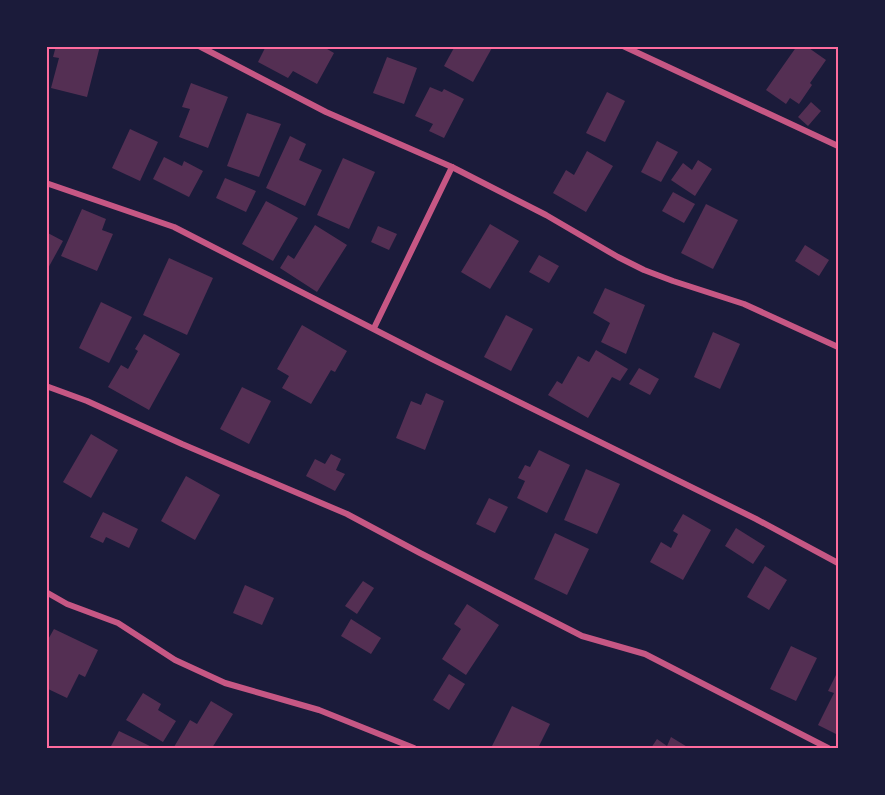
<svg xmlns="http://www.w3.org/2000/svg" width="885" height="795" font-family="'Sofia Sans Condensed',sans-serif">
  <style>
    .building { fill: #542f53 }
    .lines { fill: none; stroke-linecap: round; stroke-linejoin: round }
    .minor { stroke: #c65784; stroke-width: 6 }
    .neatline { fill: none; stroke: #ff6b9d; stroke-width: 2 }
  </style>
  <rect width="100%" height="100%" fill="#1b1b3a"/>
  <g class="building">
    <polygon points="56,46 100,46 87,97 51,88 59,58 53,57"/>
    <polygon points="266,46 322,46 334,53 317,84 293,71 288,78 258,62"/>
    <polygon points="455,46 493,46 473,82 444,66"/>
    <polygon points="797,46 806,46 826,60 810,83 812,85 799,104 790,98 786,104 766,90"/>
    <polygon points="387,57 417,68 404,104 373,93"/>
    <polygon points="191,83 228,97 208,148 179,137 190,109 182,107"/>
    <polygon points="430,87 442,92 444,89 464,99 444,138 429,131 433,124 415,116"/>
    <polygon points="607,92 625,101 605,142 586,133"/>
    <polygon points="811,102 821,111 808,126 798,117"/>
    <polygon points="247,113 281,124 259,177 227,166"/>
    <polygon points="130,129 158,142 140,181 112,168"/>
    <polygon points="290,136 306,144 299,160 322,170 305,206 266,188"/>
    <polygon points="657,141 678,152 661,182 641,172"/>
    <polygon points="587,151 613,166 586,212 553,193 566,170 574,175"/>
    <polygon points="164,157 182,166 184,161 203,171 189,197 153,179"/>
    <polygon points="343,158 375,172 349,229 317,215"/>
    <polygon points="698,160 712,169 695,196 671,180 683,163 692,170"/>
    <polygon points="225,178 256,191 246,212 216,198"/>
    <polygon points="673,192 695,204 684,223 662,211"/>
    <polygon points="266,201 298,218 273,261 242,244"/>
    <polygon points="706,204 738,220 713,269 681,253"/>
    <polygon points="82,209 106,219 102,230 113,234 97,271 61,256"/>
    <polygon points="490,224 519,241 490,289 461,272"/>
    <polygon points="315,225 347,245 317,292 280,268 288,255 294,259"/>
    <polygon points="378,226 397,234 389,250 371,242"/>
    <polygon points="46,232 63,241 46,272"/>
    <polygon points="805,245 829,260 819,276 795,261"/>
    <polygon points="539,255 559,266 549,283 529,272"/>
    <polygon points="169,258 213,278 187,335 143,315"/>
    <polygon points="605,288 645,305 626,354 601,342 610,323 593,313"/>
    <polygon points="101,302 132,317 109,363 79,348"/>
    <polygon points="506,315 533,329 511,371 484,357"/>
    <polygon points="302,325 347,351 335,372 331,370 311,404 282,388 289,376 277,369"/>
    <polygon points="713,332 740,344 720,389 694,377"/>
    <polygon points="144,334 180,354 149,410 108,387 121,365 128,369 138,351 135,349"/>
    <polygon points="596,350 628,369 620,381 612,377 588,418 548,395 557,381 562,384 578,356 589,362"/>
    <polygon points="639,368 659,379 650,395 629,384"/>
    <polygon points="242,387 271,401 249,444 220,429"/>
    <polygon points="426,393 444,401 425,450 396,438 411,401 421,405"/>
    <polygon points="91,434 118,450 91,498 63,482"/>
    <polygon points="539,450 570,465 547,513 517,498 525,481 518,478 525,465 530,467"/>
    <polygon points="331,454 341,459 336,470 345,474 335,491 306,476 315,459 325,464"/>
    <polygon points="586,469 620,484 597,534 564,520"/>
    <polygon points="186,476 220,495 195,540 161,521"/>
    <polygon points="489,498 508,507 495,533 476,524"/>
    <polygon points="103,512 138,529 129,548 106,537 103,543 90,537"/>
    <polygon points="683,514 711,530 683,580 650,562 661,542 671,548 678,534 673,531"/>
    <polygon points="736,528 765,546 753,564 725,546"/>
    <polygon points="555,533 589,549 567,595 534,579"/>
    <polygon points="765,566 787,580 769,610 747,597"/>
    <polygon points="363,581 374,588 357,614 345,606"/>
    <polygon points="245,585 274,598 262,625 233,613"/>
    <polygon points="467,604 499,625 466,675 442,659 461,629 454,624"/>
    <polygon points="351,619 381,638 371,654 341,636"/>
    <polygon points="54,629 98,650 85,677 79,674 67,698 46,688 46,661 49,654 46,653 46,643"/>
    <polygon points="791,646 817,658 796,701 770,689"/>
    <polygon points="838,671 838,735 818,725 834,693 828,691"/>
    <polygon points="449,674 465,684 449,710 433,700"/>
    <polygon points="143,693 161,704 158,710 176,721 163,742 126,720"/>
    <polygon points="211,701 233,714 212,748 177,748 174,747 190,720 197,724"/>
    <polygon points="512,706 550,724 538,748 491,748"/>
    <polygon points="119,731 154,748 110,748"/>
    <polygon points="671,737 689,748 651,748 657,739 667,746"/>
  </g>
  <g class="lines">
    <g class="minor">
      <polyline points="199,46 326,112 452,167 546,215 618,257 644,270 673,281 744,304 838,347"/>
      <polyline points="623,46 838,146"/>
      <polyline points="46,183 174,227 432,359 756,519 838,563"/>
      <polyline points="374,328 452,167"/>
      <polyline points="46,386 87,401 182,444 347,514 420,553 582,636 645,654 828,748"/>
      <polyline points="46,592 67,604 118,623 175,660 225,683 319,710 414,748"/>
    </g>
  </g>
  <rect width="885" height="795" fill="none" stroke="#1b1b3a" stroke-width="96"/>
  <rect x="48" y="48" width="789" height="699" class="neatline"/>
</svg>
